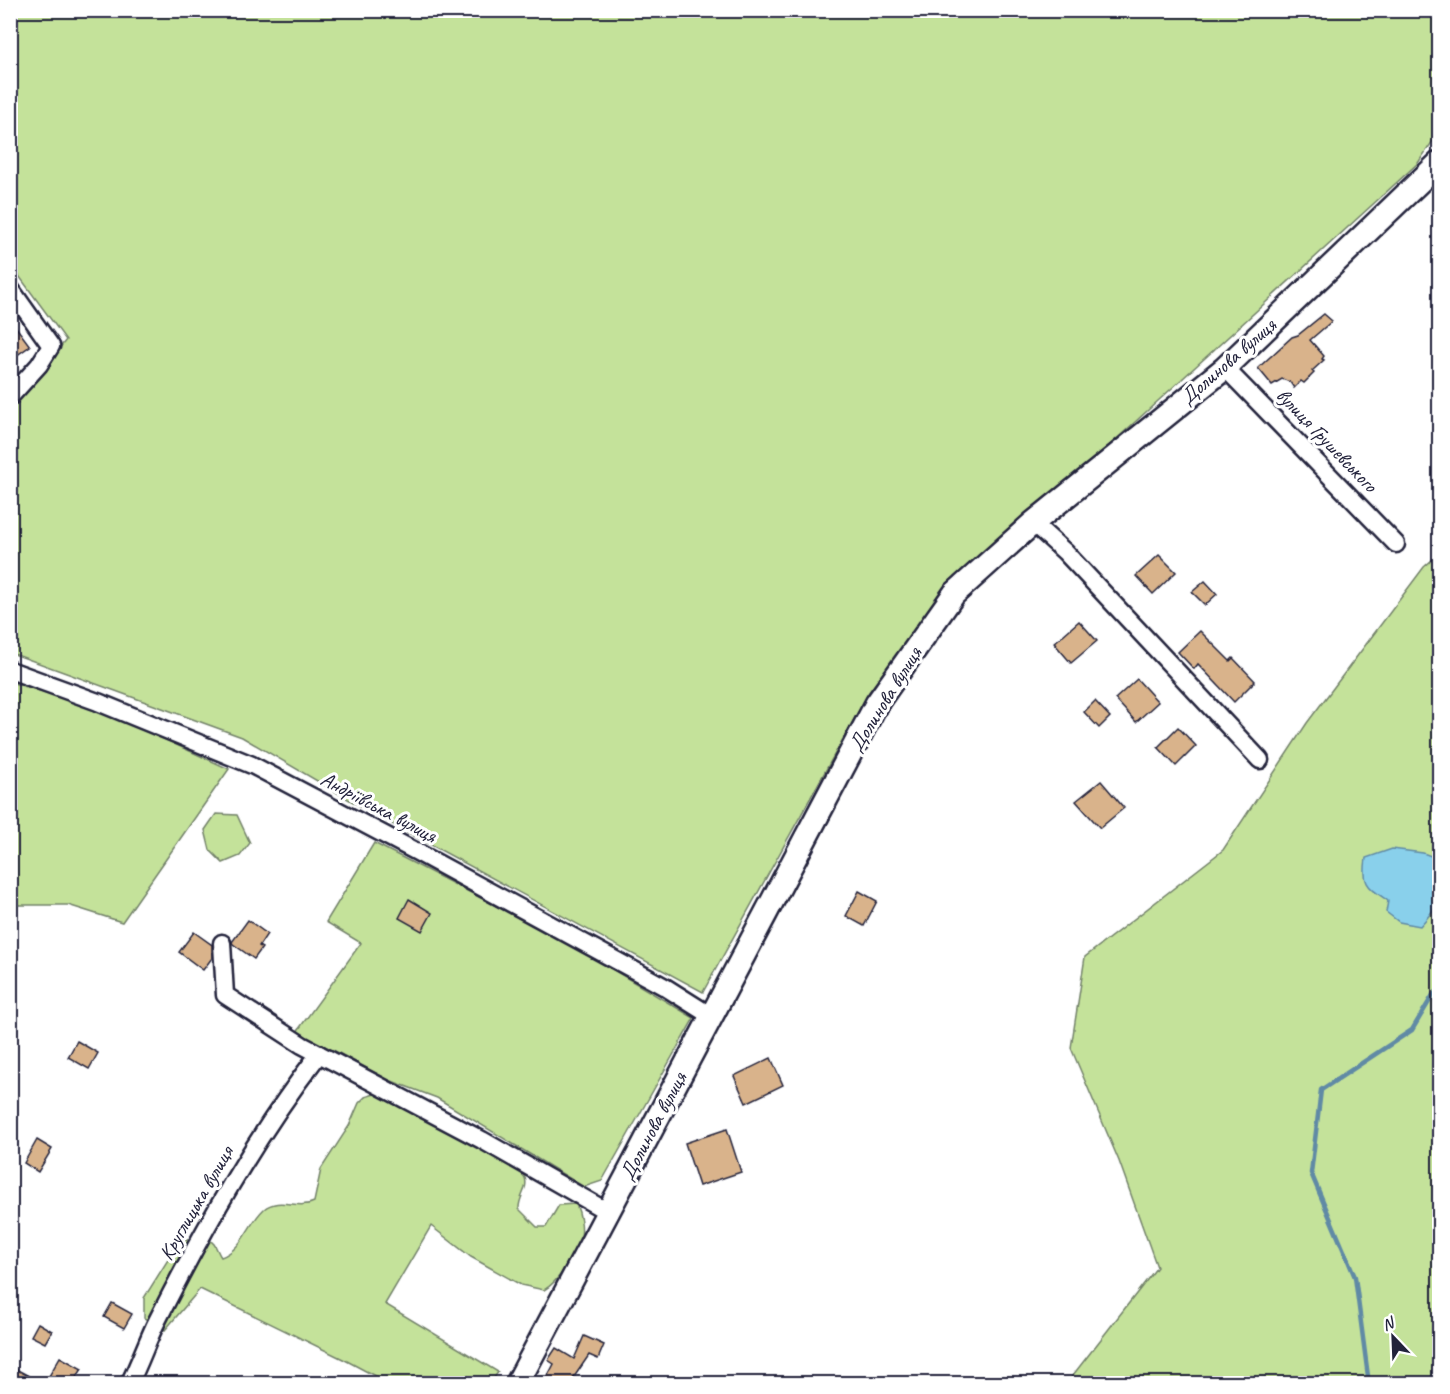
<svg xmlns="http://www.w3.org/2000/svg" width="1450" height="1394" font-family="Caveat,sans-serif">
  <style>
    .green { fill: #c4e29a; stroke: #73826a; stroke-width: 1.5 }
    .water { fill: #89d0eb; stroke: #608aa5; stroke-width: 1.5 }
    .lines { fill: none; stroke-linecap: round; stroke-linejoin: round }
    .stream { stroke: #608aa5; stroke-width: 4.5 }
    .building { fill: #d9b38b; stroke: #22223b; stroke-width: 1.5 }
    .street-casing { stroke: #22223b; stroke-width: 21 }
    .secondary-casing { stroke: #22223b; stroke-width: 27 }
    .street { stroke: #fff; stroke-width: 16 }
    .secondary { stroke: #fff; stroke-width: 22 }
    .labels { text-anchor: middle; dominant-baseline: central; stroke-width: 6; stroke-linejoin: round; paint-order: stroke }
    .street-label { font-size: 21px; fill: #22223b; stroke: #fff }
  </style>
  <rect width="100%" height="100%" fill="#fff"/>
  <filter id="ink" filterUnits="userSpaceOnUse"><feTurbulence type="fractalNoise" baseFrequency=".0167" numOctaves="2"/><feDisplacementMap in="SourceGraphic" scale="12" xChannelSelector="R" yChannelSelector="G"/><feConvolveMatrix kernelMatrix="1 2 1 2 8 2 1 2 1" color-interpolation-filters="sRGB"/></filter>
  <g filter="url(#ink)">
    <g class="green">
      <polygon points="10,11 1439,11 1439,132 1418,163 1099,455 941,596 869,692 703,992 372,813 242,737 11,653 11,409 66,340 11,265"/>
      <polygon points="1439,554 1439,1383 1066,1384 1157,1267 1119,1161 1071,1048 1085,957 1223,850 1307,723 1424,567"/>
      <polygon points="10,682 94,707 229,769 122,922 68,905 11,905"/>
      <polygon points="216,814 237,815 250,843 240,856 223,863 210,850 205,830"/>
      <polygon points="374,843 570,944 694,1018 602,1181 584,1187 437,1098 389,1080 335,1051 296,1033 361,943 326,922"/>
      <path d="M 381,1092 C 403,1104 518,1162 525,1178 C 529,1188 518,1198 519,1209 L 537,1227 L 546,1227 L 559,1205 L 576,1204 C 580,1213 583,1227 581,1237 C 578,1253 558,1282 544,1290 L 521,1285 L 471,1257 L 431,1226 L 385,1304 L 498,1372 L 491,1383 L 388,1383 L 345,1360 L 200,1289 L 165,1330 L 144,1318 L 144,1298 L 171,1255 L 173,1246 C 183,1239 204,1231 214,1244 C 217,1248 218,1253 221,1257 C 242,1250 248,1224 264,1209 C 279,1196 298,1210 314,1202 L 321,1169 L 349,1126 L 359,1103 L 365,1097 Z"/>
    </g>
    <path class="water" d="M 1392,849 L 1423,853 L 1439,859 C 1440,893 1445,900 1420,926 L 1399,922 L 1386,912 L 1388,901 C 1367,886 1362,885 1366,858 Z"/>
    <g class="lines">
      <polyline class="stream" points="1369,1384 1355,1277 1311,1173 1321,1090 1412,1030 1433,995 1440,989"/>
    </g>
    <g class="building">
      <polygon points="1324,314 1332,321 1310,340 1324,356 1322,359 1324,360 1312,371 1314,373 1304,383 1301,381 1294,388 1290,382 1282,379 1272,385 1258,368 1292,337 1298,335"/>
      <polygon points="10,319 30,346 10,360"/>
      <polygon points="1159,555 1176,572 1153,594 1136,576"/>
      <polygon points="1205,581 1217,594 1205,605 1192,592"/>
      <polygon points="1079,621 1097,641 1071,663 1054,643"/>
      <polygon points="1200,631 1230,661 1233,658 1255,681 1234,702 1198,664 1194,669 1178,652"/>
      <polygon points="1137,679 1158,702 1136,722 1115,699"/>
      <polygon points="1095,701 1110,717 1099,728 1084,712"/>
      <polygon points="1178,727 1196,746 1176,766 1158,747"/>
      <polygon points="1101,781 1124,808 1100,828 1076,801"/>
      <polygon points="859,891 877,901 864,926 846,916"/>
      <polygon points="409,899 432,913 422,931 399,918"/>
      <polygon points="248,920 267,934 259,946 262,948 254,959 233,944 232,942"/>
      <polygon points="194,932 212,945 212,958 203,970 179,952"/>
      <polygon points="77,1041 98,1053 89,1069 68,1057"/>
      <polygon points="771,1058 783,1085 746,1103 734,1076"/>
      <polygon points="727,1129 741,1172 699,1186 685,1143"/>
      <polygon points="37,1140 52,1149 38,1172 24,1163"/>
      <polygon points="112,1303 132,1314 124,1328 104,1317"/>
      <polygon points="38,1323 52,1331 45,1343 31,1336"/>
      <polygon points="584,1336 604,1345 598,1359 589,1355 570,1383 544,1383 554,1364 548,1360 556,1348 574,1359"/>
      <polygon points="60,1357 82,1369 73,1383 57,1383 48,1378"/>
      <polygon points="10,1366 42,1383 10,1383"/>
    </g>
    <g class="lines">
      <g class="street-casing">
        <g id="street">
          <polyline points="10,288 51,346 39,365 10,397"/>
          <polyline points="1225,368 1396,544"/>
          <polyline points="1033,523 1065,552 1260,760"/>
          <polyline points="10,670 98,702 252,765 417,852 665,987 711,1016"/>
          <polyline points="222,943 225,995 302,1045 482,1140 608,1212"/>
          <path d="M 129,1384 C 140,1363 147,1341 157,1321 C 204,1228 255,1137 319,1054"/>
        </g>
      </g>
      <g class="secondary-casing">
        <polyline id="secondary" points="517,1384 877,703 954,594 1033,523 1225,368 1440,162"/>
      </g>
      <use href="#street" class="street"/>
      <use href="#secondary" class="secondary"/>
    </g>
  </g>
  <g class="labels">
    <g class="street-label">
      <text transform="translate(1228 361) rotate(-41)">Долинова вулиця</text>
      <text transform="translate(1327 440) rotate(46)">вулиця Грушевського</text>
      <text transform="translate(885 699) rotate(-58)">Долинова вулиця</text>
      <text transform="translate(379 807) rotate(28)">Андріївська вулиця</text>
      <text transform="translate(653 1126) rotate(-62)">Долинова вулиця</text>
      <text transform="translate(196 1203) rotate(-60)">Круглицька вулиця</text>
    </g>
  </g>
  <rect width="1450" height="1394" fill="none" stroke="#fff" stroke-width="36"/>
  <rect x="18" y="18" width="1414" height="1358" fill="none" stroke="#22223b" stroke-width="2" filter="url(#ink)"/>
  <g transform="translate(1393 1337) rotate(337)" stroke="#ffffff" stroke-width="4.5" paint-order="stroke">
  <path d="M0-4.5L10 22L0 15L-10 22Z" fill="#22223b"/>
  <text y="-9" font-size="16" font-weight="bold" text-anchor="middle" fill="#22223b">N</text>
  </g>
</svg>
